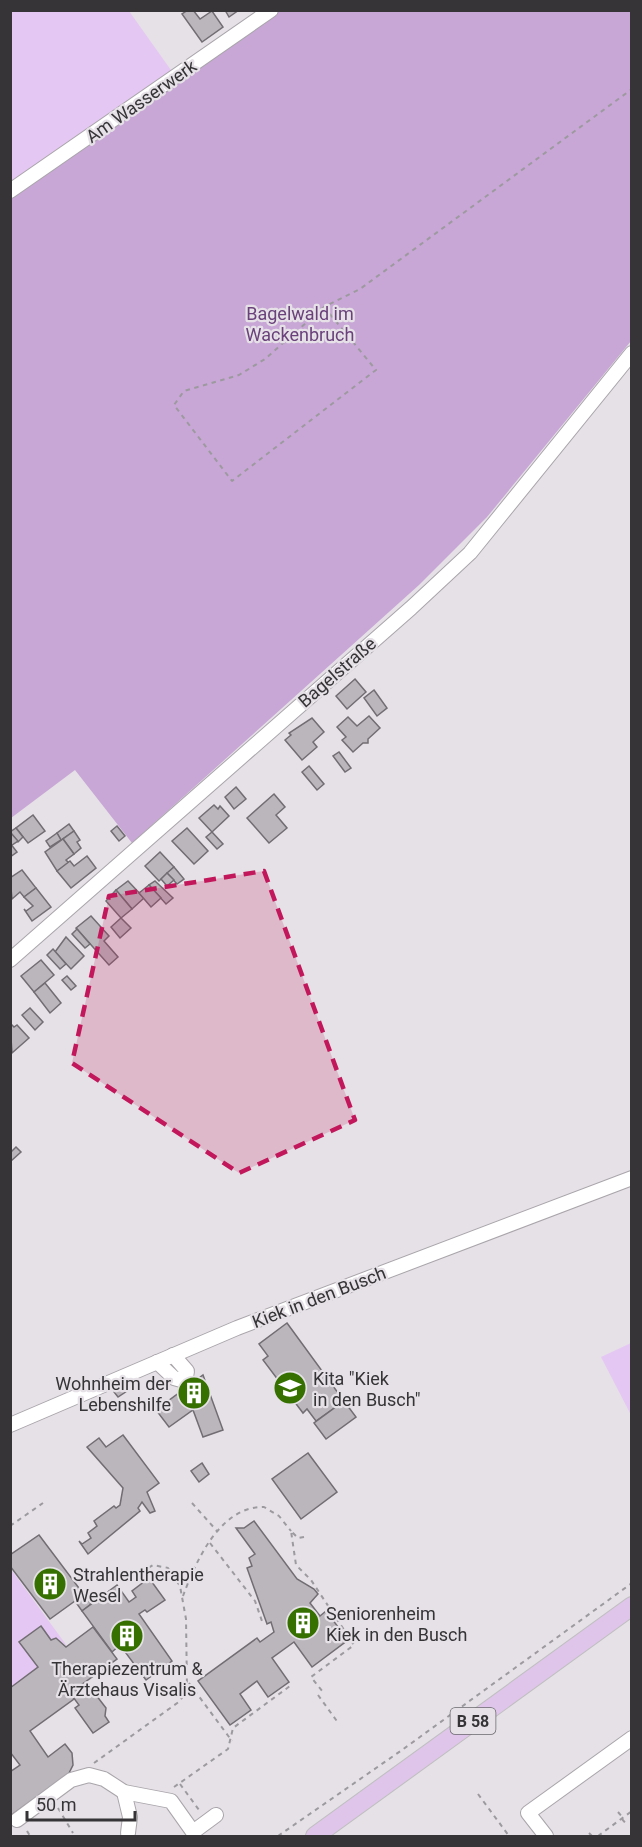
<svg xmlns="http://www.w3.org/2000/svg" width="642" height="1847" font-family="Roboto,sans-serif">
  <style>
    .green { fill: #e5c7f3 }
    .forest { fill: #c8a7d6 }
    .building { fill: #bab6bc; stroke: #716d72; stroke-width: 1.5 }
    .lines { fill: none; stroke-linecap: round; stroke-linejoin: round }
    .minor-casing { stroke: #a9a5aa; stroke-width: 16 }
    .major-casing { stroke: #bfbebf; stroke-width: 20 }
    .path { stroke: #9d9a9f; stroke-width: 2; stroke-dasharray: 4.5 4.5; stroke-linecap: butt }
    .minor { stroke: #fff; stroke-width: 14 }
    .major { stroke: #dec5e9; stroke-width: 18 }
    .marked { fill: #c2185b; fill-opacity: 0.2; stroke: #c2185b; stroke-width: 4.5; stroke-dasharray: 12 8; stroke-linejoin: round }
    .labels { text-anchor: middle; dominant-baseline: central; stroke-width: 4.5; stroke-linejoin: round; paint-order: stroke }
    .shield { fill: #e5e1e7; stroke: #6a686c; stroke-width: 1.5 }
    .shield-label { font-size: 16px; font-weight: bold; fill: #363437 }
    .street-label { font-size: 18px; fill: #363437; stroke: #e5e1e7 }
    .park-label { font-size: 18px; fill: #6b417c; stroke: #e5e1e7 }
    .poi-label { font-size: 18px; fill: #363437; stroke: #e5e1e7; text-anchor: start }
  </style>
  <rect width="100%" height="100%" fill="#e5e1e7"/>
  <g class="green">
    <polygon points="11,11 129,11 173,73 11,185"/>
    <polygon points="631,1343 631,1415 601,1357"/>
    <polygon points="10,1568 67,1646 56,1638 51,1640 41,1626 20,1641 38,1667 11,1688"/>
  </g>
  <polygon class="forest" points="274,11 631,11 631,341 487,517 419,585 132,843 75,770 11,818 11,198"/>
  <g class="building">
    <polygon points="188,10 193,10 200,19 212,11 223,27 202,42 182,14"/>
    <polygon points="225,10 239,10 229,17"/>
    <polygon points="355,679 366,692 347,709 336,696"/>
    <polygon points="374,690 387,708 377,716 364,698"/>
    <polygon points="369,716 380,728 368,739 368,743 363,743 353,752 342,740 346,737 337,727 348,717 357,726"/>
    <polygon points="312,718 324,732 313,742 317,747 302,760 285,740 291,735 289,733"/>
    <polygon points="339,752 351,768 345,772 333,756"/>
    <polygon points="309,766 324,784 317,790 302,772"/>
    <polygon points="236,787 246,799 234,809 225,797"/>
    <polygon points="274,794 285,807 276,815 287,828 269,843 247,818"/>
    <polygon points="214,805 218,809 220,806 229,816 212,832 199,818"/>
    <polygon points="33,815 45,831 28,843 16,828"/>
    <polygon points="69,824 74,831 61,840 57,833"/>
    <polygon points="117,826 125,836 119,841 111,831"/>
    <polygon points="16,828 23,837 18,842 10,832"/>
    <polygon points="187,828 208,851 194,864 172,841"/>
    <polygon points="74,831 80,840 77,842 81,848 74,854 63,839"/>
    <polygon points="10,832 18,841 12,845 10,843"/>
    <polygon points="212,832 223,844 217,849 206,837"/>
    <polygon points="57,833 61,840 50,847 46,841"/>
    <polygon points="63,839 74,854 66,860 69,863 57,871 45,852"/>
    <polygon points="10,843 17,852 10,857"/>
    <polygon points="160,852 174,867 159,881 145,866"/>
    <polygon points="87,856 96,868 71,888 57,871 70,861 74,866"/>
    <polygon points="174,867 184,879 177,884 167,873"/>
    <polygon points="22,870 36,888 24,897 20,892 12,899 10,878"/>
    <polygon points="167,873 174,880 167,886 161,879"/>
    <polygon points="128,881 144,898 132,909 116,890"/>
    <polygon points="155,881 173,898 166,904 149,885"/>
    <polygon points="149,885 161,898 151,907 139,893"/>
    <polygon points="36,888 51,907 32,921 24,909 26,911 33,906 24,897"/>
    <polygon points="116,890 132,909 121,918 106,901"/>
    <polygon points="91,916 109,936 104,941 118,957 109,965 76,928"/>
    <polygon points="121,918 131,928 120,938 111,927"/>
    <polygon points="77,929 90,944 85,948 72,934"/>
    <polygon points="66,937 84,956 71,969 55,952"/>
    <polygon points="53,949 66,964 60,969 47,955"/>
    <polygon points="41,960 54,975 34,992 21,976"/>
    <polygon points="67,976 76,986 71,990 62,980"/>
    <polygon points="45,983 61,1003 50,1013 34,992"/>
    <polygon points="30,1008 43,1022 35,1030 22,1015"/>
    <polygon points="10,1023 14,1027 17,1025 29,1038 12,1053"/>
    <polygon points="16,1147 21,1152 11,1161 10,1153"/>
    <polygon points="287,1323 344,1401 316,1421 307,1409 303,1413 263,1360 268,1356 259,1344"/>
    <polygon points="203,1375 223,1430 203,1437 193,1410 169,1427 156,1410"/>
    <polygon points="123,1385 127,1391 118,1397 114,1392"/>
    <polygon points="344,1401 356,1417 326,1439 314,1423"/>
    <polygon points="123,1435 159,1483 147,1492 155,1511 150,1513 142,1502 138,1508 140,1511 88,1554 79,1541 82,1544 91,1538 88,1533 97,1526 94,1521 114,1506 116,1508 120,1505 123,1488 87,1447 99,1438 106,1447"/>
    <polygon points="308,1453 337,1492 301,1519 272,1479"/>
    <polygon points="202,1463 209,1474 199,1482 191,1471"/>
    <polygon points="254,1521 297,1579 314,1589 318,1594 310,1603 320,1616 326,1611 348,1640 312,1667 294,1642 272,1658 289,1682 268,1697 257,1681 240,1694 251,1710 230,1725 198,1681 257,1638 260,1642 274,1632 271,1622 267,1624 247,1568 252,1566 249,1558 255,1554 236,1528 244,1528"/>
    <polygon points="39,1535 91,1604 82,1611 75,1601 50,1619 10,1566 10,1555"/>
    <polygon points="149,1578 165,1600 147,1612 145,1610 139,1614 172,1661 146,1680 120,1645 112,1652 82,1611 117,1585 129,1602 136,1597 132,1591"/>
    <polygon points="41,1626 51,1640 56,1638 66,1647 93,1627 117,1659 70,1693 74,1699 30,1731 48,1757 65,1744 72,1753 73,1765 68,1775 10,1816 10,1772 20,1765 10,1752 10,1688 38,1667 19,1642"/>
    <polygon points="76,1689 80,1695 96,1695 106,1708 105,1716 109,1722 93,1733 75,1708 79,1705 70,1693"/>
  </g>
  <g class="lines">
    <g class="minor-casing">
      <g id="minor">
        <polyline points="10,191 271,10"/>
        <polyline points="10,960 411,608 470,553 632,353"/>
        <polyline points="157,1362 174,1378 181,1380 186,1377 187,1371 173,1355"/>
        <polyline points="10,1425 237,1328 632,1178"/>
        <polyline points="124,1792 130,1817 128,1833"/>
        <polyline points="17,1820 71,1780 89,1775 104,1779 124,1792 171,1801 193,1832 216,1815"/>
        <polyline points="546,1836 528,1813 632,1738"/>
      </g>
    </g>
    <g class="major-casing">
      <polyline id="major" points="315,1836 632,1606"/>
    </g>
    <g class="path">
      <polyline points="324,307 376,370 232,481 174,405 184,391 239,375 265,359 324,307 360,289 632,89"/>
      <polyline points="192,1503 217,1531"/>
      <polyline points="10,1526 43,1503"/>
      <polyline points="304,1537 298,1538 291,1531 296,1565 311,1580 354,1645 311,1677 323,1692"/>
      <polyline points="210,1543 255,1601 263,1624"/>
      <path d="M 183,1596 C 196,1561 220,1506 264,1507 L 279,1516 L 291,1531"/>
      <polyline points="189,1683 232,1741"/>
      <polyline points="318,1695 339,1724"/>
      <polyline points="94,1763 180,1701 187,1689 186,1619 180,1586 168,1568 153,1565 127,1581 96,1574"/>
      <polyline points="180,1784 199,1810"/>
      <polyline points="174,1787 228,1749 233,1728 290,1686"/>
      <polyline points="478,1794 509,1836"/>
      <polyline points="58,1808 73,1833"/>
      <polyline points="618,1812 623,1818"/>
      <polyline points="622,1819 627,1825"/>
      <polyline points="27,1831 30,1836"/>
      <polyline points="589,1833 592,1836"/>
      <polyline points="278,1836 402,1750 632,1583"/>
      <polyline points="598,1836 632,1811"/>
    </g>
    <use href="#minor" class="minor"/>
    <use href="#major" class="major"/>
  </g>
  <path class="marked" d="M 264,871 L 355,1120 L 239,1173 L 72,1063 L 109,896 Z"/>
  <defs>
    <g id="school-disc" transform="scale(1.725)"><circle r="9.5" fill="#367000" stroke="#e5e1e7"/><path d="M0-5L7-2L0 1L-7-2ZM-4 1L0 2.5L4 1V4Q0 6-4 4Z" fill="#fff"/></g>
    <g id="building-disc" transform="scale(1.725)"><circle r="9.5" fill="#367000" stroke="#e5e1e7"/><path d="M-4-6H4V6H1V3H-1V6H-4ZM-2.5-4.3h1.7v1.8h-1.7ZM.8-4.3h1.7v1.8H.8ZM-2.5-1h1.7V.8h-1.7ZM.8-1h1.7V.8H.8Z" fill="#fff"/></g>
  </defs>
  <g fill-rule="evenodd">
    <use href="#school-disc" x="290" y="1388"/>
    <use href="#building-disc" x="194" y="1393"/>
    <use href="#building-disc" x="50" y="1584"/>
    <use href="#building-disc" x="303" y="1623"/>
    <use href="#building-disc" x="127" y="1636"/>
  </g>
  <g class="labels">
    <rect class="shield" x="450.5" y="1708" width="45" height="26" rx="4.5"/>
    <g class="shield-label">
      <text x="473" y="1721">B 58</text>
    </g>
    <g class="street-label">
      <text transform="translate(141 101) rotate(-35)">Am Wasserwerk</text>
      <text transform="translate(337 672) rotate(-41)">Bagelstraße</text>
      <text transform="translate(319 1297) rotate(-21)">Kiek in den Busch</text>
    </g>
    <g class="park-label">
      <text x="300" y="313">Bagelwald im<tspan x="300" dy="21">Wackenbruch</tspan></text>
    </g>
    <g class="poi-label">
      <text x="313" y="1378">Kita "Kiek<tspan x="313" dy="21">in den Busch"</tspan></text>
      <text x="171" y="1383" text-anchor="end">Wohnheim der<tspan x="171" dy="21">Lebenshilfe</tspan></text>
      <text x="73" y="1574">Strahlentherapie<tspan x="73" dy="21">Wesel</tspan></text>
      <text x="326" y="1613">Seniorenheim<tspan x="326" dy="21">Kiek in den Busch</tspan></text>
      <text x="127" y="1668" text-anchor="middle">Therapiezentrum &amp;<tspan x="127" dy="21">Ärztehaus Visalis</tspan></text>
    </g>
  </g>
  <rect width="642" height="1847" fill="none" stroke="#363437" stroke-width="24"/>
  <path d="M27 1811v9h108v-9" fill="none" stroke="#363437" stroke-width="3"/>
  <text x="36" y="1811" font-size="18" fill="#363437" stroke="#e5e1e7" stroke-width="4.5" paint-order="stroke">50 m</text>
</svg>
